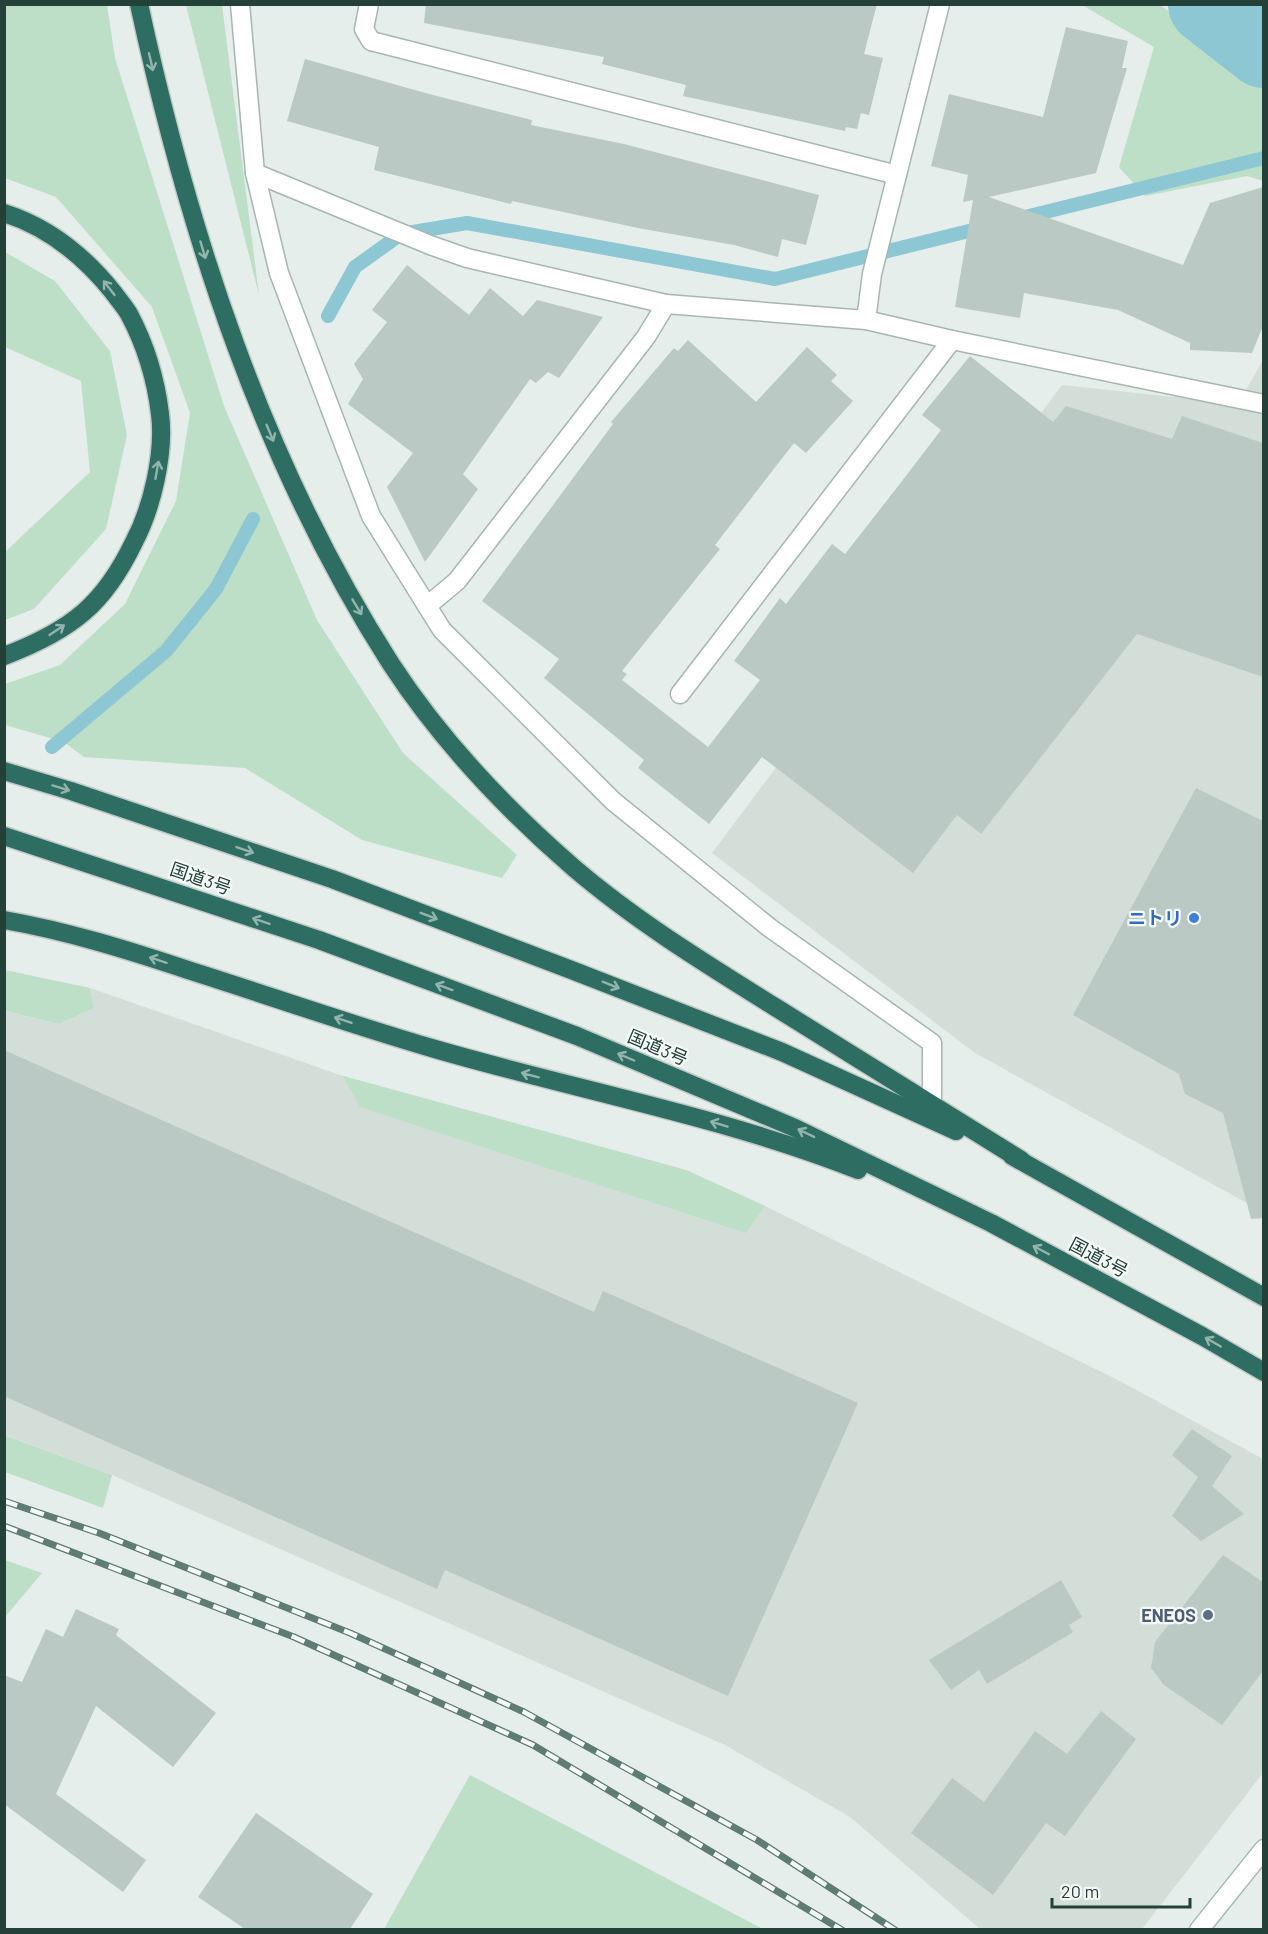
<svg xmlns="http://www.w3.org/2000/svg" width="1268" height="1934" font-family="Barlow,'Noto Sans JP',sans-serif">
  <style>
    .built { fill: #d3ded9 }
    .green { fill: #bddfc7 }
    .lines { fill: none; stroke-linecap: round; stroke-linejoin: round }
    .stream { stroke: #8cc7d3; stroke-width: 14 }
    .river { stroke: #8cc7d3; stroke-width: 82 }
    .building { fill: #bac9c3 }
    .lane-casing { stroke: #a7b6b1; stroke-width: 21 }
    .street-casing { stroke: #a7b6b1; stroke-width: 21 }
    .secondary-casing { stroke: #a3bab2; stroke-width: 21 }
    .highway-casing { stroke: #c1cac8; stroke-width: 21 }
    .lane { stroke: #fff; stroke-width: 18 }
    .street { stroke: #fff; stroke-width: 18 }
    .secondary { stroke: #fff; stroke-width: 18 }
    .highway { stroke: #2e6d61; stroke-width: 18 }
    .rail-casing { stroke: #5e7c74; stroke-width: 7 }
    .rail { stroke: #f5faf8; stroke-width: 4.5; stroke-dasharray: 14; stroke-linecap: butt }
    .oneway { stroke: #92b4ac }
    .shop-dot { fill: #3f7fe0; stroke: #f5faf8; stroke-width: 2 }
    .service-dot { fill: #5c6f8a; stroke: #f5faf8; stroke-width: 2 }
    .labels { text-anchor: middle; dominant-baseline: central; stroke-width: 4.5; stroke-linejoin: round; paint-order: stroke }
    .street-label { font-size: 18px; fill: #234039; stroke: #f5faf8 }
    .shop-label { font-size: 18px; font-weight: bold; fill: #366cbe; stroke: #f5faf8; text-anchor: end }
    .service-label { font-size: 18px; font-weight: bold; fill: #4e5e75; stroke: #f5faf8; text-anchor: end }
  </style>
  <rect width="100%" height="100%" fill="#e5eeea"/>
  <g class="built">
    <polygon points="1263,360 1263,1212 975,1053 712,853 1062,385 1238,404"/>
    <polygon points="90,988 343,1076 686,1170 765,1206 1120,1381 1263,1459 1263,1773 1142,1929 980,1929 850,1817 725,1745 112,1475 5,1435 4,1011 59,1024 94,1008"/>
  </g>
  <g class="green">
    <polygon points="4,5 107,5 115,58 224,406 317,620 403,753 517,855 502,878 362,840 245,768 84,757 64,742 5,725 5,684 60,665 125,604 176,501 190,413 152,307 56,197 5,178"/>
    <polygon points="186,5 222,5 259,295"/>
    <polygon points="1082,5 1160,5 1263,79 1263,181 1247,176 1145,196 1119,167 1154,47"/>
    <polygon points="5,252 55,281 110,351 127,435 106,529 34,609 5,620 5,552 90,472 81,381 5,347"/>
    <polygon points="5,970 90,988 94,1008 59,1024 5,1011"/>
    <polygon points="343,1076 686,1170 765,1206 746,1233 360,1107"/>
    <polygon points="4,1435 112,1475 103,1508 5,1472"/>
    <polygon points="5,1560 42,1573 5,1617 4,1560"/>
    <polygon points="470,1775 763,1929 384,1929"/>
  </g>
  <g class="lines">
    <g class="stream">
      <polyline points="1021,218 1264,158"/>
      <polyline points="328,316 355,267 401,234 467,223 775,279 985,227"/>
      <polyline points="52,747 166,651 216,589 253,519"/>
    </g>
    <polyline class="river" points="1209,4 1264,47"/>
  </g>
  <g class="building">
    <polygon points="426,4 877,4 864,54 883,58 869,115 861,113 857,129 846,127 845,131 683,96 686,85 602,64 604,57 424,23"/>
    <polygon points="1066,27 1128,41 1122,68 1127,68 1096,173 989,197 1183,265 1210,203 1263,187 1263,326 1252,353 1190,350 1190,343 1118,310 1024,293 1020,318 955,307 973,200 963,202 968,175 931,166 949,94 1043,117"/>
    <polygon points="305,59 429,94 532,120 531,125 624,144 819,195 806,245 782,239 778,257 734,245 638,228 512,201 511,204 374,170 379,147 287,121"/>
    <polygon points="407,265 469,315 490,288 523,316 537,300 603,317 559,378 548,372 536,383 530,379 463,474 478,489 425,562 387,487 413,453 348,404 363,379 354,364 387,322 372,310"/>
    <polygon points="688,340 756,402 807,347 837,375 831,381 853,401 806,453 794,443 715,545 720,549 622,671 627,674 622,680 708,747 760,680 734,661 780,598 786,604 832,544 845,554 899,485 941,430 922,415 970,356 1053,422 1066,406 1172,439 1182,416 1263,443 1263,677 1137,634 981,834 957,815 913,873 762,757 709,824 638,768 644,760 544,678 559,659 482,601 613,424 611,422 674,348 678,351"/>
    <polygon points="1196,788 1263,821 1263,1218 1251,1219 1223,1113 1185,1094 1179,1074 1073,1015"/>
    <polygon points="4,1050 594,1312 603,1291 858,1403 728,1696 445,1570 437,1589 4,1396"/>
    <polygon points="1192,1429 1232,1456 1212,1486 1244,1514 1201,1541 1172,1516 1198,1477 1172,1455"/>
    <polygon points="1223,1555 1263,1582 1263,1671 1222,1725 1164,1685 1151,1668 1155,1642"/>
    <polygon points="1061,1580 1082,1617 1069,1625 1073,1632 987,1684 979,1670 951,1690 929,1660"/>
    <polygon points="76,1609 119,1629 116,1635 216,1713 173,1767 96,1706 56,1794 146,1860 123,1892 4,1804 4,1675 22,1682 46,1629 63,1637"/>
    <polygon points="1101,1711 1136,1739 1065,1836 1046,1823 993,1895 911,1833 952,1778 984,1802 1035,1731 1067,1754"/>
    <polygon points="256,1813 373,1894 350,1929 245,1929 198,1897"/>
  </g>
  <g class="lines">
    <g class="lane-casing">
      <polyline id="lane" points="680,694 952,340"/>
    </g>
    <g class="street-casing">
      <g id="street">
        <polyline points="240,4 255,173 430,245 467,258 666,304 866,320 952,340 1264,404"/>
        <polyline points="369,4 364,29 371,41 897,175"/>
        <polyline points="255,173 279,273 371,516 442,630 613,801 770,928 932,1043 932,1105"/>
        <polyline points="866,320 872,274 940,4"/>
        <polyline points="427,606 457,581 646,337 666,304"/>
      </g>
    </g>
    <g class="secondary-casing">
      <polyline id="secondary" points="1199,1930 1264,1849"/>
    </g>
    <g class="highway-casing">
      <g id="highway">
        <path d="M 139,4 C 189,235 263,464 391,664 C 440,739 506,809 574,868 C 636,921 706,964 775,1007 C 857,1058 939,1109 1021,1160"/>
        <path d="M 4,213 C 48,227 85,257 113,292 C 118,299 125,307 129,314 C 145,344 156,380 160,414 C 165,453 152,508 134,542 C 122,567 106,593 84,612 C 61,632 33,645 4,656"/>
        <polyline points="4,771 71,791 332,879 574,971 782,1052 956,1131"/>
        <polyline points="4,836 319,940 577,1036 795,1128 991,1223 1202,1336 1264,1372"/>
        <path d="M 4,920 C 67,931 128,950 188,970 C 270,996 352,1025 435,1049 C 576,1090 721,1116 858,1170"/>
        <polyline points="1012,1156 1264,1297"/>
      </g>
    </g>
    <use href="#lane" class="lane"/>
    <use href="#street" class="street"/>
    <use href="#secondary" class="secondary"/>
    <use href="#highway" class="highway"/>
    <g class="rail-casing">
      <g id="rail">
        <polyline points="4,1501 99,1533 350,1633 524,1712 757,1840 895,1930"/>
        <polyline points="4,1526 294,1637 533,1745 842,1930"/>
      </g>
    </g>
    <use href="#rail" class="rail"/>
  </g>
  <defs><path id="oneway-shaft" d="M-6 0H5M1.5-3L5.5 0L1.5 3" fill="none" stroke-width="1.6" stroke-linecap="round" stroke-linejoin="round" transform="scale(1.5)"/></defs>
  <g class="oneway">
    <use href="#oneway-shaft" transform="translate(151 62) rotate(77)"/>
    <use href="#oneway-shaft" transform="translate(203 250) rotate(73)"/>
    <use href="#oneway-shaft" transform="translate(109 288) rotate(-128)"/>
    <use href="#oneway-shaft" transform="translate(270 433) rotate(67)"/>
    <use href="#oneway-shaft" transform="translate(157 470) rotate(-80)"/>
    <use href="#oneway-shaft" transform="translate(357 607) rotate(59)"/>
    <use href="#oneway-shaft" transform="translate(57 630) rotate(-34)"/>
    <use href="#oneway-shaft" transform="translate(61 788) rotate(17)"/>
    <use href="#oneway-shaft" transform="translate(245 850) rotate(19)"/>
    <use href="#oneway-shaft" transform="translate(429 916) rotate(21)"/>
    <use href="#oneway-shaft" transform="translate(261 921) rotate(-161)"/>
    <use href="#oneway-shaft" transform="translate(158 960) rotate(-162)"/>
    <use href="#oneway-shaft" transform="translate(611 985) rotate(22)"/>
    <use href="#oneway-shaft" transform="translate(444 987) rotate(-160)"/>
    <use href="#oneway-shaft" transform="translate(343 1020) rotate(-162)"/>
    <use href="#oneway-shaft" transform="translate(626 1057) rotate(-157)"/>
    <use href="#oneway-shaft" transform="translate(530 1075) rotate(-165)"/>
    <use href="#oneway-shaft" transform="translate(719 1124) rotate(-163)"/>
    <use href="#oneway-shaft" transform="translate(806 1133) rotate(-154)"/>
    <use href="#oneway-shaft" transform="translate(1041 1250) rotate(-152)"/>
    <use href="#oneway-shaft" transform="translate(1213 1342) rotate(-150)"/>
  </g>
  <circle class="shop-dot" cx="1194" cy="918" r="6"/>
  <circle class="service-dot" cx="1208" cy="1615" r="6"/>
  <g class="labels">
    <g class="street-label">
      <text transform="translate(201 878) rotate(19)">国道3号</text>
      <text transform="translate(658 1047) rotate(23)">国道3号</text>
      <text transform="translate(1099 1257) rotate(28)">国道3号</text>
    </g>
    <g class="shop-label">
      <text x="1182" y="918">ニトリ</text>
    </g>
    <g class="service-label">
      <text x="1196" y="1615">ENEOS</text>
    </g>
  </g>
  <rect width="1268" height="1934" fill="none" stroke="#234039" stroke-width="12"/>
  <path d="M1052 1898v9h138v-9" fill="none" stroke="#234039" stroke-width="3"/>
  <text x="1061" y="1898" font-size="18" fill="#234039" stroke="#f5faf8" stroke-width="4.5" paint-order="stroke">20 m</text>
</svg>
